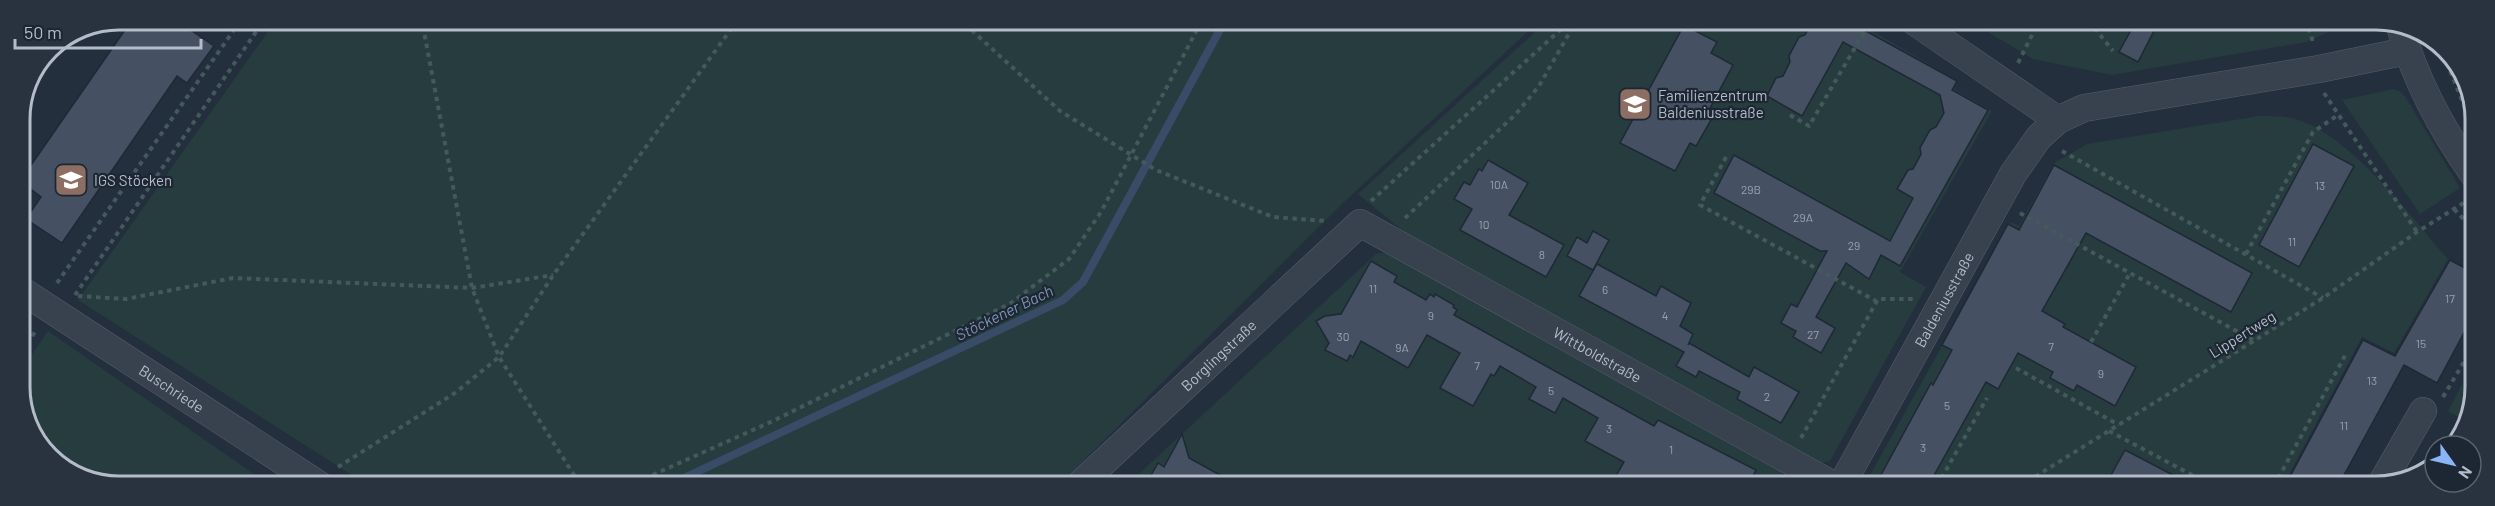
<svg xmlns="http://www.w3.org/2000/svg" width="2495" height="506" font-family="Barlow,sans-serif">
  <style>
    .green { fill: #263c3f }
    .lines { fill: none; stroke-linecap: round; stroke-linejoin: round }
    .stream { stroke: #394c67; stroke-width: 8 }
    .building { fill: #455162; stroke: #1f2835; stroke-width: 1.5 }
    .minor-casing { stroke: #565f6c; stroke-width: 28 }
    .path { stroke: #44595c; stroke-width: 4; stroke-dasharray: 4.5 4.5; stroke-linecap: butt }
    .minor { stroke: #38414e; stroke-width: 27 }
    .labels { text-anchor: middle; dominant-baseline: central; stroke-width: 4.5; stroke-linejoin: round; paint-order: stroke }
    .number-label { font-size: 12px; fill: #98a1af }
    .poi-label { font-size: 15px; fill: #b4bcc9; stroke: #1d2633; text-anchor: start }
    .street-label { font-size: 15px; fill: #b4bcc9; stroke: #1d2633 }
    .water-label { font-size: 16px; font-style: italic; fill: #7c92b1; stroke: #1d2633 }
    .rim { fill: none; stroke: #b4bcc9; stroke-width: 3 }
  </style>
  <rect width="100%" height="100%" fill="#242f3e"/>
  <g class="green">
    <polygon points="2343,21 2338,28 2306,42 2112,75 2033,59 1981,28 1976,22"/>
    <polygon points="1857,22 1958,81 1954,89 1992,111 1900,272 1926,287 1830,461 1821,463 1407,234 1358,194 1545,23"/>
    <polygon points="1537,23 1345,201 1058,486 369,486 78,300 272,26"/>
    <polygon points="2394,89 2401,92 2406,98 2460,188 2420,214 2342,100"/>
    <path d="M 2259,116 C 2270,116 2281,116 2291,118 C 2346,129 2411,217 2448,259 L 2394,353 L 2362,337 L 2283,486 L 1864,486 L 2011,222 L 2019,226 L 2054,163 L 2087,144 Z"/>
    <polygon points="1387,252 1778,467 1785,479 1797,486 1126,486 1376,254"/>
    <polygon points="48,331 271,486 106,486 89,478 44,447 23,412 22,369"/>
    <polygon points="2474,362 2475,400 2464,420 2448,411"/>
  </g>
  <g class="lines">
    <polyline class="stream" points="667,486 1063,300 1083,282 1223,24"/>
  </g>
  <g class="building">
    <polygon points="2136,21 2159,21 2138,62 2119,52"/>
    <polygon points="1806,22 1854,22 1853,24 1957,81 1952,90 1988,110 1900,266 1881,255 1869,279 1846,263 1816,317 1835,328 1821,353 1793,337 1796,331 1781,323 1791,304 1797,307 1827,251 1820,251 1714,193 1734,155 1890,241 1913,198 1897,189 1908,170 1913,169 1921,154 1920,148 1930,130 1936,127 1944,113 1940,95 1843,42 1802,116 1767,96 1776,78 1783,76 1790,62 1789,56 1799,37 1805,35 1811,24"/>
    <polygon points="1684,25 1717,42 1711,53 1733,65 1710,108 1716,111 1696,146 1690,143 1675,171 1620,143"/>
    <polygon points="127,27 186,27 214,46 187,83 177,76 62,243 26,219 41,197 20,181"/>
    <polygon points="2313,144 2354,166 2299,267 2259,245"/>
    <polygon points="1488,160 1528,183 1509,215 1564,245 1546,277 1460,230 1472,209 1454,199 1464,182 1470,185 1479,169 1482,171"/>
    <polygon points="2054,165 2252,273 2231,312 2086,233 2042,311 2065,324 2063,327 2136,367 2115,406 2077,385 2074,391 2050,378 2053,372 2018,353 1998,389 1986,382 1928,486 1875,486 1931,383 1933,385 1952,350 1942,345 2008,224 2019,230"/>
    <polygon points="1593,231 1609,240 1593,270 1567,256 1577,237 1587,243"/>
    <polygon points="2450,260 2474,273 2474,314 2437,383 2404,365 2338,486 2285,486 2363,340 2395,356"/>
    <polygon points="1371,261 1397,276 1394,282 1426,300 1430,294 1434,297 1435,294 1454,305 1453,307 1457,310 1454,315 1654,426 1658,420 1756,470 1748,486 1610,486 1624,462 1585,441 1598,418 1563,398 1555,413 1529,399 1536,387 1500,366 1494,376 1491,374 1473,406 1440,388 1460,353 1427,335 1408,368 1361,341 1353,357 1350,355 1347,361 1325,350 1329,343 1316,321 1325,316 1341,314"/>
    <polygon points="1597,264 1656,296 1661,286 1691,303 1680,326 1693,334 1688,345 1689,343 1749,377 1754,367 1799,392 1781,423 1737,399 1740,392 1699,371 1696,377 1676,366 1684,352 1579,296"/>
    <polygon points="1182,434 1189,458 1240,486 1145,486 1158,463 1164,467"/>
    <polygon points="2125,450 2194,486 2105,486"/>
  </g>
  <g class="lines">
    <g class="minor-casing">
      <g id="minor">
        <polyline points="1915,22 2058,120"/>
        <path d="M 2400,26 C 2415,79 2442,130 2474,175"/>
        <path id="s1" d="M 21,290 L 321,486"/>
        <path id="s2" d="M 1078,486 L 1360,223 L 1835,486"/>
        <path id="s3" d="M 1841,486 L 2013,174 L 2039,137 L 2058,120 L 2084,108 L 2319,69 L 2407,51"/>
        <polyline points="2380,486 2423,411"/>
      </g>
    </g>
    <g class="path">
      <polyline points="2011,21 2034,31 2047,21"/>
      <polyline points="2089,21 2113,51"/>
      <polyline points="2303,21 2311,33 2313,45"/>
      <polyline points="965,24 1060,111 1156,170 1273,217 1326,221"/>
      <polyline points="423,26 472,288 499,357 581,486"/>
      <polyline points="2440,46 2466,110"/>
      <polyline points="2018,63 2034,31"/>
      <polyline points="2324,93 2417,232"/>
      <polyline points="1790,115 1809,126 1870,22"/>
      <polyline points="2062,151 2323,298"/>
      <polyline points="1726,157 1700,205 1876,301"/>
      <polyline points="1371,201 1568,23"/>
      <polyline points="2454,209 2474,230"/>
      <polyline points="2020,213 2253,340"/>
      <polyline points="1405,218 1516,114 1539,86 1575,23"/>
      <polyline points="2246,254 2313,132 2338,115"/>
      <polyline points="57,283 236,27"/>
      <polyline points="75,295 260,26"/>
      <polyline points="78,296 126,299 233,278 472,288 553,275"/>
      <polyline points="2091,342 2130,273"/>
      <polyline points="22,351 37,329"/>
      <polyline points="2016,368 2119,425"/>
      <polyline points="2443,397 2474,345"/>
      <polyline points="2109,431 2213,486"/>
      <polyline points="1801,438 1878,299 1915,299"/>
      <polyline points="338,467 455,393 499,357 554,274 734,25"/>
      <polyline points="2037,476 2056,486"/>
      <polyline points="628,486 773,421 1011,303 1069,259 1101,212 1200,24"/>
      <polyline points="1937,486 1987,398"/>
      <polyline points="2020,486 2323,298 2417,232 2470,199"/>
      <polyline points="2274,486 2347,352"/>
    </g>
    <use href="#minor" class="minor"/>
  </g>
  <defs>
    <g id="school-square" transform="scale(1.725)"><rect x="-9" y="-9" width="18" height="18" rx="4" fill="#8d6e63" stroke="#1d2633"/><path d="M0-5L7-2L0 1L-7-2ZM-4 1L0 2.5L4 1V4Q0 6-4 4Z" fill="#fff"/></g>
  </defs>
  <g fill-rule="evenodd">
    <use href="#school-square" x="1635" y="104"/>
    <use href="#school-square" x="71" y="180"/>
  </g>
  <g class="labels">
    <g class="number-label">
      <text x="1499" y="184">10A</text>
      <text x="2320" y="185">13</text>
      <text x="1751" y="189">29B</text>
      <text x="1803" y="217">29A</text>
      <text x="1484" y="224">10</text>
      <text x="2292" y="241">11</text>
      <text x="1854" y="245">29</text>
      <text x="1542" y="254">8</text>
      <text x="1373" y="288">11</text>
      <text x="1605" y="289">6</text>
      <text x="2450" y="298">17</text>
      <text x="1431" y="315">9</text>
      <text x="1665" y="315">4</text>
      <text x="1813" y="334">27</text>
      <text x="1343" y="336">30</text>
      <text x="2421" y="343">15</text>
      <text x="2051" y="346">7</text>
      <text x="1402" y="347">9A</text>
      <text x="1477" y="365">7</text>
      <text x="2101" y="373">9</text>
      <text x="2372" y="380">13</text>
      <text x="1551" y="390">5</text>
      <text x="1767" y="396">2</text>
      <text x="1947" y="405">5</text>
      <text x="2344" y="425">11</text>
      <text x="1609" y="428">3</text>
      <text x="1923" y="447">3</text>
      <text x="1671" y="449">1</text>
    </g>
    <g class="poi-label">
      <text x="1658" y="95">Familienzentrum<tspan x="1658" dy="17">Baldeniusstraße</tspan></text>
      <text x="94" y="180">IGS Stöcken</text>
    </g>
    <g class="street-label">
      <text stroke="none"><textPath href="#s3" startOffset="213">Baldeniusstraße</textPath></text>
      <text transform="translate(2242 334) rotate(-32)">Lippertweg</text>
      <text stroke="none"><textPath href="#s2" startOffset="192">Borglingstraße</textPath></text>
      <text stroke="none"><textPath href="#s2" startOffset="657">Wittboldstraße</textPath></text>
      <text stroke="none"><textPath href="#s1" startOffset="180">Buschriede</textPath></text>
    </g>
    <g class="water-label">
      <text transform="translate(1004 312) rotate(-26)">Stöckener Bach</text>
    </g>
  </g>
  <path d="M0 0H2495V506H0ZM119 30H2376A89 89 0 0 1 2465 119V387A89 89 0 0 1 2376 476H119A89 89 0 0 1 30 387V119A89 89 0 0 1 119 30Z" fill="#29323f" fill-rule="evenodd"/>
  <path class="rim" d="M119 30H2376A89 89 0 0 1 2465 119V387A89 89 0 0 1 2376 476H119A89 89 0 0 1 30 387V119A89 89 0 0 1 119 30Z"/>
  <g transform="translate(2453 464) rotate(124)"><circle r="28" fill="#1d2633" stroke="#59626f" stroke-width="1.5"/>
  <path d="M0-4.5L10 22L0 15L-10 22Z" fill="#8ab4f8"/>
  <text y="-9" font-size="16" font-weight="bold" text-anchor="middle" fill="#b4bcc9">N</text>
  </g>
  <path d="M15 39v9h186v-9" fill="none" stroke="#b4bcc9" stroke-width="3"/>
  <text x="24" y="39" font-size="18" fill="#b4bcc9" stroke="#1d2633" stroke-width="4.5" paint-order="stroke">50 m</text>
</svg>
